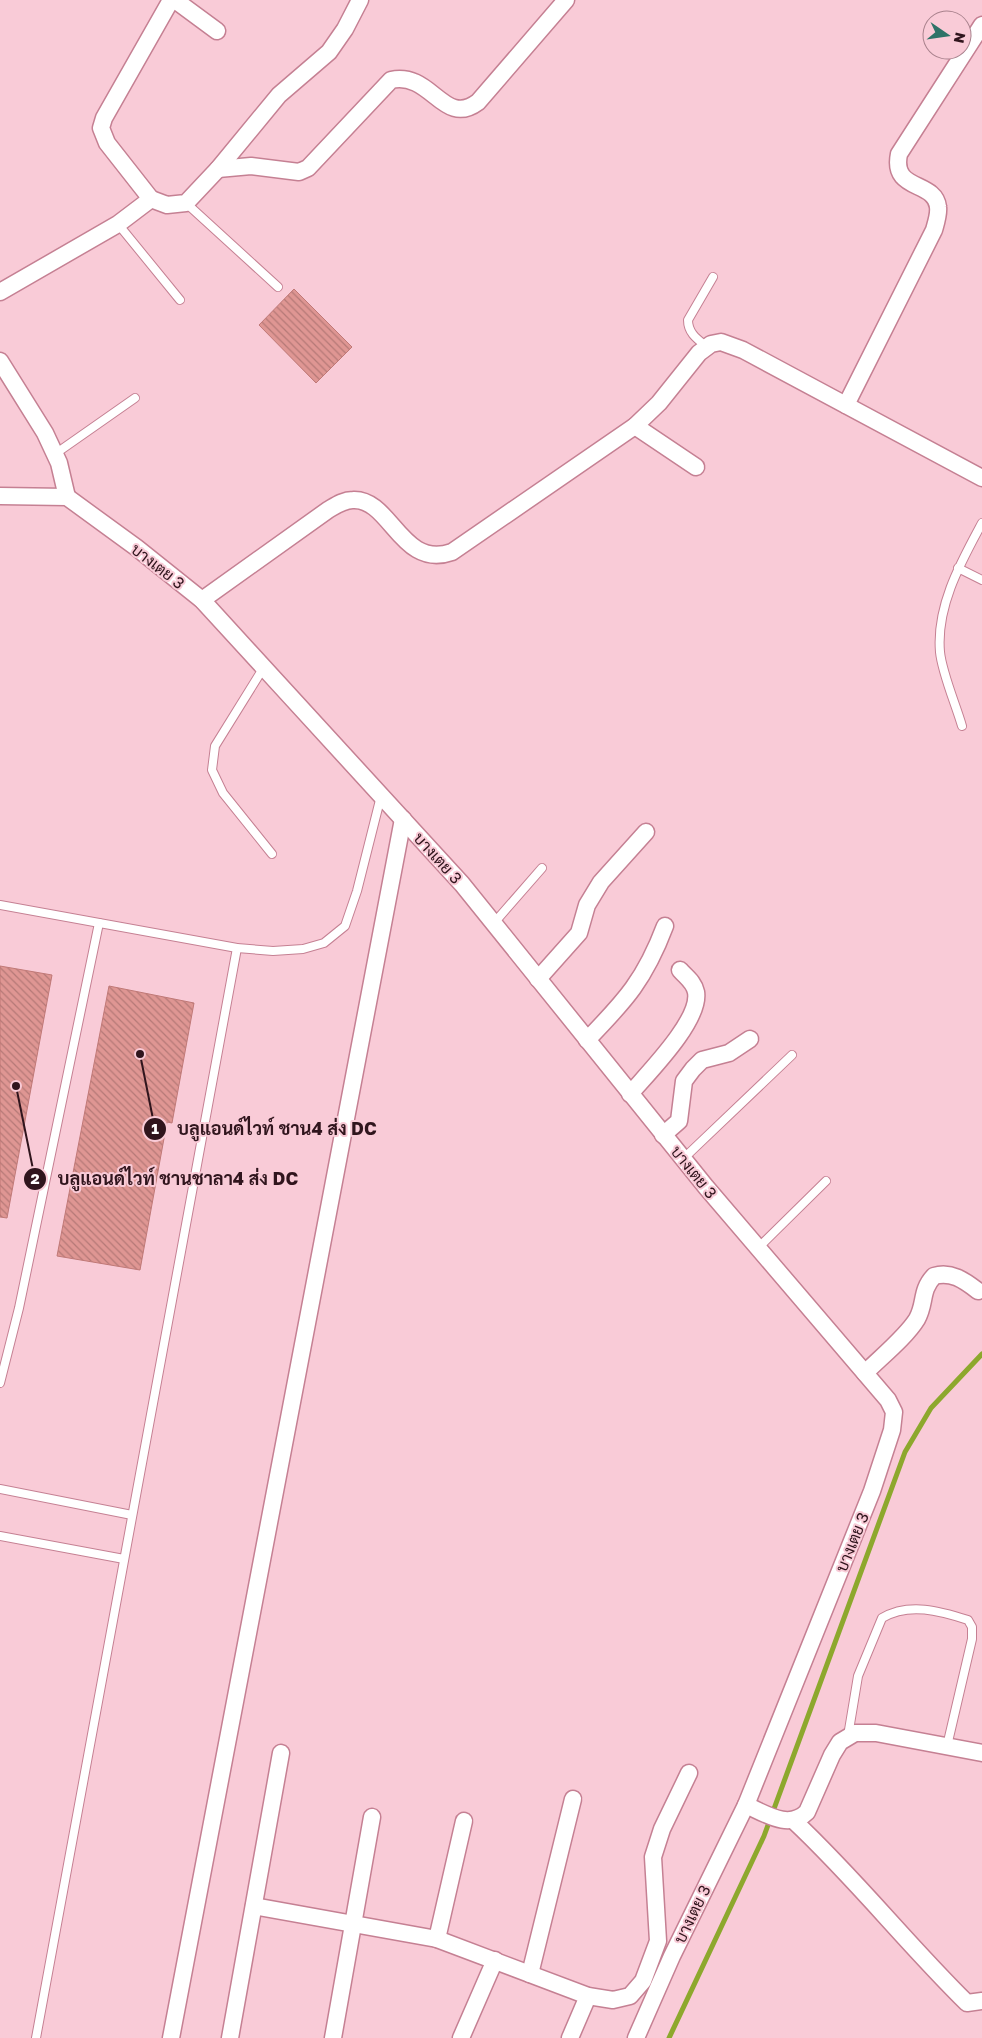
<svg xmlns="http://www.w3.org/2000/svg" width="982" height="2038" font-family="'Golos Text',Sarabun,sans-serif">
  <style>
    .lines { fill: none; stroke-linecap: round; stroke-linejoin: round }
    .stream { stroke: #8da82d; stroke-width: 5 }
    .building { fill: url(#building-back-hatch); stroke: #c07977 }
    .lane-casing { stroke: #c58093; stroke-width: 10 }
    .street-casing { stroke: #c58093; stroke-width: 19 }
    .lane { stroke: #fff; stroke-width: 8 }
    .street { stroke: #fff; stroke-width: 16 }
    .labels { text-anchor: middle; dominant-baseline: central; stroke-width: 4; stroke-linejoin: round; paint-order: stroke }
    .street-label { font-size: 16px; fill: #30151d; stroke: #f9cbd7 }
    .leader { fill: none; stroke: #30151d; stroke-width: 2 }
    .callout-dot { fill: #30151d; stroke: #f9cbd7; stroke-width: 2 }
    .mark-label { font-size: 15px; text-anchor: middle; font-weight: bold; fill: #fff }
    .callout-label { font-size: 18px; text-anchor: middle; font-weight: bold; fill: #30151d; stroke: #f9cbd7; stroke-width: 4; stroke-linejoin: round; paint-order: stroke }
  </style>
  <defs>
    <pattern id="building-back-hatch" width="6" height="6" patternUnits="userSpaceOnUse" patternTransform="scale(1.25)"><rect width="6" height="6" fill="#df9693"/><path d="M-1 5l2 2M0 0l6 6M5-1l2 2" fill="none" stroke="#b57977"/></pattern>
  </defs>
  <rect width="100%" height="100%" fill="#f9cbd7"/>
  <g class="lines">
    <polyline class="stream" points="669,2038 764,1836 905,1452 931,1408 982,1354"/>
  </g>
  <g class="building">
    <polygon points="294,289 352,347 316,383 259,325"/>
    <polygon points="0,966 52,975 7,1218 0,1217"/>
    <polygon points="109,986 194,1003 172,1123 167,1122 140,1270 57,1256"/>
  </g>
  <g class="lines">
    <g class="lane-casing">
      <g id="lane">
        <polyline points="186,203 278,287"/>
        <polyline points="118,224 180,300"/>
        <path d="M 707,347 C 697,339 688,333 688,320 L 713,277"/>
        <polyline points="55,454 135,398"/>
        <polyline points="958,568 982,580"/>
        <polyline points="264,667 215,746 212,770 223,793 272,854"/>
        <path d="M 962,726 C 956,705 942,673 940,652 C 936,606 961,562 982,523"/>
        <polyline points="0,905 237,948 273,951 303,949 324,943 345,926 357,891 381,796"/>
        <polyline points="494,923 542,868"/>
        <polyline points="683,1159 792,1055"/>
        <polyline points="758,1248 826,1181"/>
        <polyline points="0,1383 19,1308 99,923"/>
        <polyline points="0,1489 132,1515"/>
        <polyline points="0,1536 124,1559"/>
        <path d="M 848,1736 L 858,1676 L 882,1618 C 909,1602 940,1611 968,1620 L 972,1627 L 972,1639 L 947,1746"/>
        <polyline points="36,2038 237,948"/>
      </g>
    </g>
    <g class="street-casing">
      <g id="street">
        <polyline points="175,0 217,31"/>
        <path d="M 218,169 L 251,166 L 299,172 L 308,168 L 391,80 C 432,71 443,128 478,102 L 566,0"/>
        <polyline points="151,199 167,205 186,203 218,169 279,95 329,52 345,29 360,0"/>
        <polyline points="0,292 118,224 151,199 107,143 101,128 104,118 171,0"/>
        <polyline points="0,361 45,433 59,463 67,497"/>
        <path d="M 846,405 L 934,230 C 936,223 939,214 938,207 C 935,180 891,192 899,154 L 982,25"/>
        <polyline points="635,426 696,467"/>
        <polyline points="0,496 67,497 137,548 202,600 462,884 706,1187 888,1400 894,1412 892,1430 872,1491 746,1805 672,1956 636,2038"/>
        <path d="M 202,600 L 328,510 C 335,506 343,500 353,500 C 391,498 401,570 452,552 L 635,426 L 659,403 L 699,353 L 711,344 L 721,342 L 743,350 L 982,478"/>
        <polyline points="538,979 579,933 587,905 601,882 646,832"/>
        <path d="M 587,1040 C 626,1000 645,979 665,926"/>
        <path d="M 630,1094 C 648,1073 701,1020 696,992 C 694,982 686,977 680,970"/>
        <polyline points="663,1135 679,1121 684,1081 693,1069 702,1060 729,1053 750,1039"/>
        <path d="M 865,1373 C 881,1357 906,1337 917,1319 C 926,1303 920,1291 934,1276 C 951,1271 964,1280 978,1291"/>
        <path d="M 746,1805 C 766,1814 789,1830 807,1812 L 832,1755 L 840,1742 L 855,1733 L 876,1733 L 982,1753"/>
        <path d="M 794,1821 C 855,1878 907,1944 967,2003 L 982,2001"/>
        <polyline points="254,1906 437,1939 588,1996 613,2000 630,1996 643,1981 658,1941 653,1857 662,1829 689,1773"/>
        <polyline points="437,1939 464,1821"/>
        <polyline points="530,1974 573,1799"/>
        <polyline points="171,2038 403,819"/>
        <polyline points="230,2038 281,1753"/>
        <polyline points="333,2038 372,1817"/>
        <polyline points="461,2038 495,1960"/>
        <polyline points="570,2038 588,1996"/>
      </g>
    </g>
    <use href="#lane" class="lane"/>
    <use href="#street" class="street"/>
  </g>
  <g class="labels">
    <g class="street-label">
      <text transform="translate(158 566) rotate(38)">บางเตย 3</text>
      <text transform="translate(438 858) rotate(48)">บางเตย 3</text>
      <text transform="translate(694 1172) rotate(51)">บางเตย 3</text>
      <text transform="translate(852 1542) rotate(-68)">บางเตย 3</text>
      <text transform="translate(692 1914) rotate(-64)">บางเตย 3</text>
    </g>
  </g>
  <path class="leader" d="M140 1054L155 1129M16 1086L35 1179"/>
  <g class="callout-dot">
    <circle cx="140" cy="1054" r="5"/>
    <circle cx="16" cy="1086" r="5"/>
    <circle cx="155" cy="1129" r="12"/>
    <circle cx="35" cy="1179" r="12"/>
  </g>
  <g class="mark-label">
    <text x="155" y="1134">1</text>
    <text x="35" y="1184">2</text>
  </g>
  <g class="callout-label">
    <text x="277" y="1135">บลูแอนด์ไวท์ ชาน4 ส่ง DC</text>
    <text x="178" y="1185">บลูแอนด์ไวท์ ชานชาลา4 ส่ง DC</text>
  </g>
  <g transform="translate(947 35) rotate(103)"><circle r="24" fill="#f9cbd7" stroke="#a9828d"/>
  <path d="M0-4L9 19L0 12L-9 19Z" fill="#2e7368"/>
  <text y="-8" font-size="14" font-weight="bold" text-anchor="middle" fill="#30151d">N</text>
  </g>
</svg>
